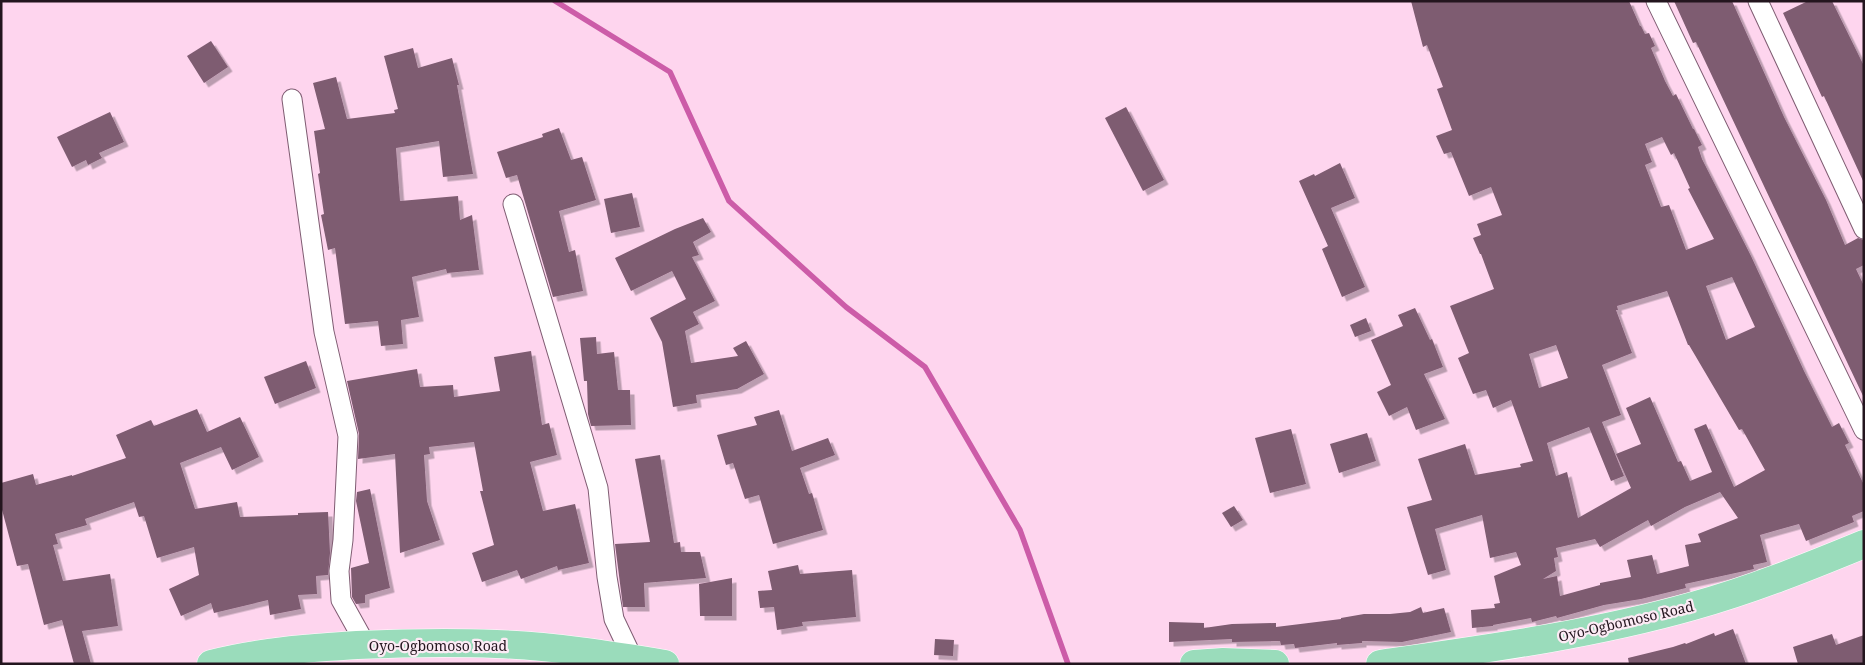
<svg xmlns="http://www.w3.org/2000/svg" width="1865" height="665" font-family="'Noto Serif',serif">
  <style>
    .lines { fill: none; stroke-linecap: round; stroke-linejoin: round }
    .stream { stroke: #cc5ca8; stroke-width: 5.5 }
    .building { fill: #7e5b71; fill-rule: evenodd; filter: url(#shadow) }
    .minor-casing { stroke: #7f5c72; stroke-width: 21 }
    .trunk-casing { stroke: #fff; stroke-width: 29 }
    .minor { stroke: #fff; stroke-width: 19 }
    .trunk { stroke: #9adcbb; stroke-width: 28 }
    .labels { text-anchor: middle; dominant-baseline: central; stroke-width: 4.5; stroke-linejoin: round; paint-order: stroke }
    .street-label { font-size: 14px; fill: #23151e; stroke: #fcebf5 }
  </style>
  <defs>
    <filter id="shadow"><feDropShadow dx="4.5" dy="4.5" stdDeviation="0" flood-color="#0004"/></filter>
  </defs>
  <rect width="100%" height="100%" fill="#fed5ee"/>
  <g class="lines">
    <polyline class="stream" points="555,1 670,72 729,201 846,307 925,367 1020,530 1068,664"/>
  </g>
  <g class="building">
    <path d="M 1411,1 L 1629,1 L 1640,26 L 1641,26 L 1645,34 L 1649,33 L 1655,46 L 1651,48 L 1665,81 L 1673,96 L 1676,94 L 1693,129 L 1694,129 L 1702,145 L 1698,147 L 1702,159 L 1751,256 L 1804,371 L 1832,427 L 1839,423 L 1849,443 L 1845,445 L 1864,485 L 1864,511 L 1852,516 L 1854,522 L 1806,541 L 1799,524 L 1760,535 L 1767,562 L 1753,565 L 1754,569 L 1685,584 L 1686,588 L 1641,599 L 1604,605 L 1557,618 L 1556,616 L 1532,622 L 1531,618 L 1493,625 L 1493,626 L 1472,628 L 1471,610 L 1495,608 L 1494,604 L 1500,603 L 1494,576 L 1521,565 L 1516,552 L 1490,558 L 1482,515 L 1435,529 L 1446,570 L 1428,575 L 1407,507 L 1432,500 L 1418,459 L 1465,444 L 1475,475 L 1521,467 L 1520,464 L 1533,461 L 1511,400 L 1493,408 L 1486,390 L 1473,394 L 1458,358 L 1469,353 L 1450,306 L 1494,289 L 1481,254 L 1480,254 L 1473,238 L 1481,235 L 1477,224 L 1502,215 L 1491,187 L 1469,196 L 1451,152 L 1444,154 L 1436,136 L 1452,130 L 1437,89 L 1443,87 L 1427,45 L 1423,47 ZM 1662,137 L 1671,155 L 1674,153 L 1690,188 L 1688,189 L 1714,239 L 1686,250 L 1669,205 L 1661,207 L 1645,165 L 1652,162 L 1645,144 ZM 1732,277 L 1755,327 L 1726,340 L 1706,286 ZM 1667,291 L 1688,345 L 1689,345 L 1739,430 L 1742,429 L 1765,470 L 1734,487 L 1706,424 L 1694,429 L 1712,472 L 1690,481 L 1681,461 L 1678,462 L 1650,397 L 1626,408 L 1641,444 L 1616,454 L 1631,488 L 1578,518 L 1567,472 L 1556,476 L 1547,443 L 1589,427 L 1611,481 L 1624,476 L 1602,422 L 1621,415 L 1602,365 L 1632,353 L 1616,310 L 1618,310 L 1617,306 ZM 1556,345 L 1568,378 L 1539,388 L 1529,354 ZM 1720,492 L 1738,518 L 1698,534 L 1701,542 L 1685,545 L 1689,566 L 1657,574 L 1652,555 L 1627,560 L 1631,577 L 1600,583 L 1600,585 L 1560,596 L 1557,576 L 1543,579 L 1556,571 L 1554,558 L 1558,557 L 1556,548 L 1595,539 L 1600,547 L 1648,520 L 1651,526 L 1685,507 Z"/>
    <polygon points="1674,1 1732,1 1784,117 1826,200 1845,245 1858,238 1864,240 1864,265 1856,269 1864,286 1864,398 1696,42 1693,43"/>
    <polygon points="1808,1 1832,1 1864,66 1864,183 1824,96 1822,97 1783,13"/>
    <polygon points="211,41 228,67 204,83 187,56"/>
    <polygon points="413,48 418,68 452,58 459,85 457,85 473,174 443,177 439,141 396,148 400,201 458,196 460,220 472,215 479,270 447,273 446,269 412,277 419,317 401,320 403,344 381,346 378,321 345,324 335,248 328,250 321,215 324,214 318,174 320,173 314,131 325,129 313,83 336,77 347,119 395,113 394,110 398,109 384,56"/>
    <polygon points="1126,107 1164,180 1143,191 1105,118"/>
    <polygon points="110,112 124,142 99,153 102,158 88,165 86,160 72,167 57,137"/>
    <polygon points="559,128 571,160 582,157 596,200 559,211 569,252 575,250 583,291 553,297 517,175 506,178 497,152 543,137 542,134"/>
    <polygon points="1340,163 1355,198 1331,208 1365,287 1342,297 1322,249 1328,246 1299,181 1314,174 1315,176"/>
    <polygon points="632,193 640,227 611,233 604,199"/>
    <polygon points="703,218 711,232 693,242 699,255 692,257 715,301 693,312 699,324 685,331 691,363 738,356 733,348 746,341 764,374 737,389 696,395 697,403 673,407 662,342 650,318 686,299 672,271 631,291 615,258 675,229"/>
    <polygon points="1415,308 1430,340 1432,339 1443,367 1424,374 1445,419 1416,430 1407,407 1389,416 1377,392 1391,385 1371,340 1403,326 1398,315"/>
    <polygon points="1366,318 1371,331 1355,337 1350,325"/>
    <polygon points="596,337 597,354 614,352 618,390 630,390 631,425 591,426 588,414 587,381 584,381 580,338"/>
    <polygon points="531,351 542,425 549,423 557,455 530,462 543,511 575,504 589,563 558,570 557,566 521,579 517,570 482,582 472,553 494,545 480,491 483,491 474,442 429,447 430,454 424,455 427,501 440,540 400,553 395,454 358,459 359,434 347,381 417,369 420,387 453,385 454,397 500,391 494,357"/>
    <polygon points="306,361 316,388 275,404 264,377"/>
    <polygon points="197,409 207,432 240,417 259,457 232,470 221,447 180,463 195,509 237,502 240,517 298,515 298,513 328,512 330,553 328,575 316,576 317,594 298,595 301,609 270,615 268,600 214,613 211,603 181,616 169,589 199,575 194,547 157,558 144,516 139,517 134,502 85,519 87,525 55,534 58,544 53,545 63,581 110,574 118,626 82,631 91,664 74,664 62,620 44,625 28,564 17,566 1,506 1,483 33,474 36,485 72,475 72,476 126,458 116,435 151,420 154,426"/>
    <polygon points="779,410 792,451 828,438 835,455 800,468 809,494 812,493 823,530 773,544 759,495 745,499 733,463 726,465 717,435 757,425 754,417"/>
    <polygon points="1291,429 1306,484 1270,493 1255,438"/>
    <polygon points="1367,433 1376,461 1339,473 1330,444"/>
    <polygon points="660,455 674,543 680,542 681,552 700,552 706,578 644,583 645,607 623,607 615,544 650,542 635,459"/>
    <polygon points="370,489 390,588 365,595 365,603 356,604 352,597 351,568 369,563 356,501 357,492"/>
    <polygon points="1234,506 1243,520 1231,527 1222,513"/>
    <polygon points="798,565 800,574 852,570 856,617 802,622 803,626 777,630 774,607 760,608 758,591 772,590 768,571"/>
    <polygon points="732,578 732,616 700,616 699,584"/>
    <polygon points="1421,607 1423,613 1444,608 1451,632 1402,642 1362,641 1362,643 1337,645 1337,643 1295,648 1294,644 1281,645 1280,641 1232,642 1232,639 1169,642 1169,622 1204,623 1204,628 1232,624 1276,623 1276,627 1341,619 1341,618 1364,614 1390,614 1410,612"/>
    <polygon points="1733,629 1746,664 1629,664 1628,658 1673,647 1685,643 1686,644 1714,633 1715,636"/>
    <polygon points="1832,634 1836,645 1864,635 1864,664 1798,664 1793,647"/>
    <polygon points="935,639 954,640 953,656 934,655"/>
  </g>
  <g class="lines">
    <g class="minor-casing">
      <g id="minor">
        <polyline points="1656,1 1864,430"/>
        <polyline points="1758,1 1864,229"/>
        <polyline points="292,99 324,332 348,436 343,540 339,571 341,600 366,645"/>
        <polyline points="513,204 598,488 607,577 614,619 633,659"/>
      </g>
    </g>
    <g class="trunk-casing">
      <g id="trunk">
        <path d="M 211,664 C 258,652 307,648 357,645 C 403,643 450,642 496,644 C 553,646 610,655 665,664"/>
        <polyline points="1194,664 1223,662 1275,664"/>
        <path d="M 1380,664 C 1485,649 1591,635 1693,606 C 1751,590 1808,567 1864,544"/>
      </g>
    </g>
    <use href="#minor" class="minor"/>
    <use href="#trunk" class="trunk"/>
  </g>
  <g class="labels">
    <g class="street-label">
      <text transform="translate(1626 621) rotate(-13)">Oyo-Ogbomoso Road</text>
      <text x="438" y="645">Oyo-Ogbomoso Road</text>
    </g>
  </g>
  <rect width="1865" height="665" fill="none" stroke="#23151e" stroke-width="5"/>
</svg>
